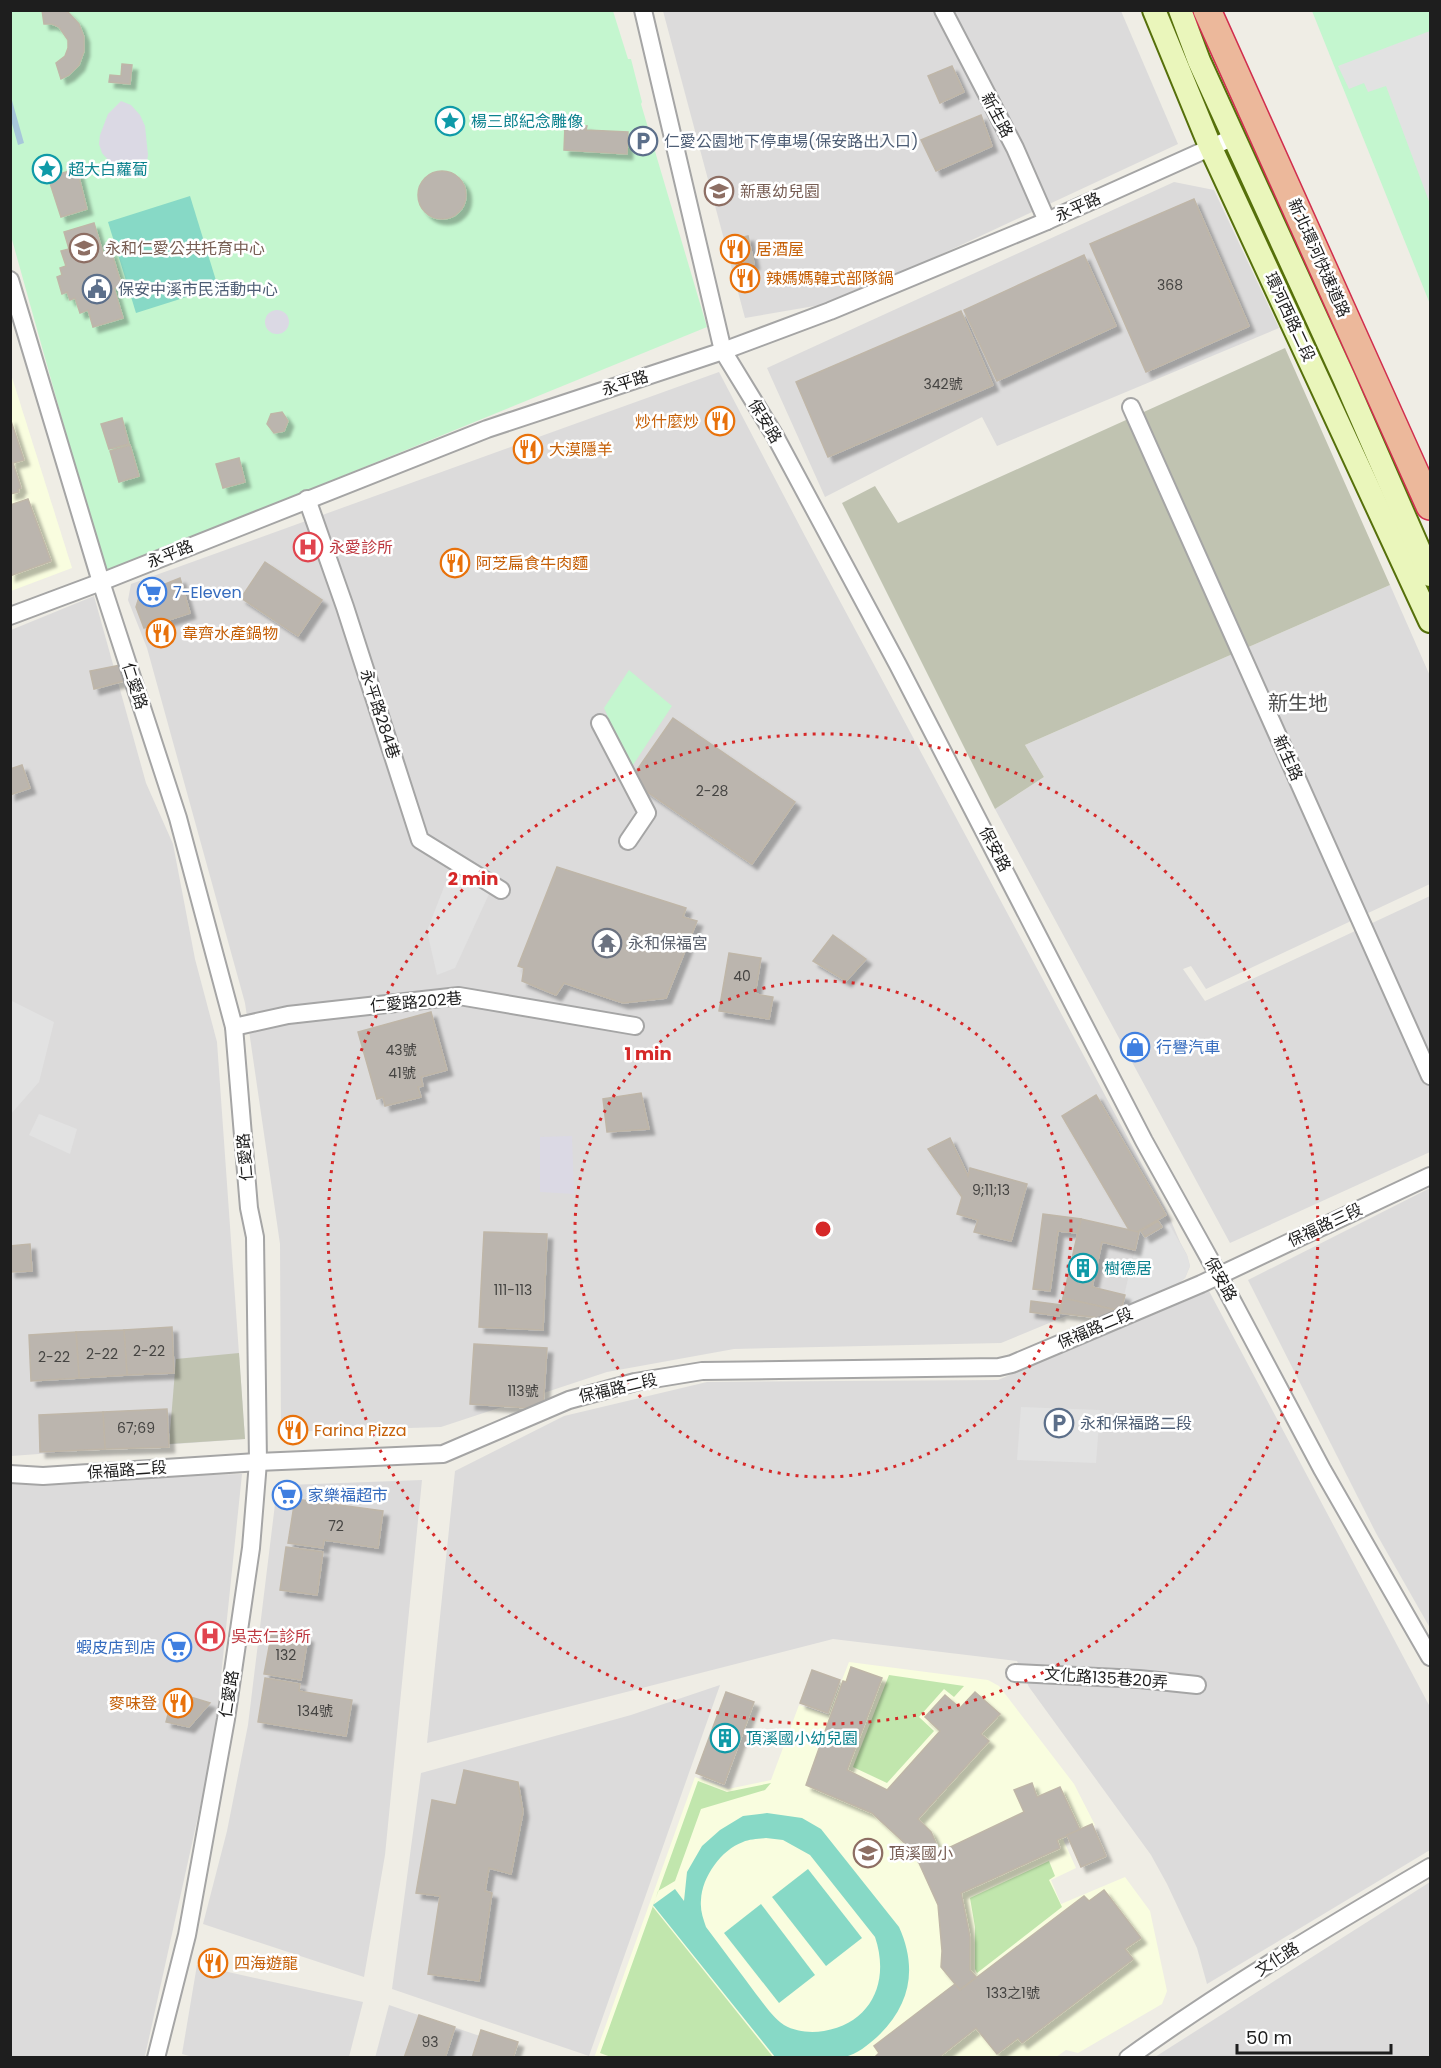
<svg xmlns="http://www.w3.org/2000/svg" width="1441" height="2068" font-family="Poppins,'Noto Sans TC',sans-serif">
  <style>
    .residential { fill: #dcdbdb }
    .education { fill: #f9fddf }
    .construction { fill: #c0c3b1 }
    .grass { fill: #c1e6ad }
    .park { fill: #c4f6cf }
    .pitch { fill: #87d9c6; fill-rule: evenodd }
    .parking { fill: #e2e2e2 }
    .plaza { fill: #dbd9e4 }
    .water { fill: #a7c7da }
    .building { fill: #bbb5ae; stroke: #bfb6a8; stroke-width: 1.5; filter: url(#shadow) }
    .lines { fill: none; stroke-linecap: round; stroke-linejoin: round }
    .minor-casing { stroke: #a5a5a5; stroke-width: 20 }
    .secondary-casing { stroke: #56700b; stroke-width: 26 }
    .trunk-casing { stroke: #d12e4e; stroke-width: 30 }
    .minor { stroke: #fff; stroke-width: 16 }
    .secondary { stroke: #eaf6bb; stroke-width: 22 }
    .trunk { stroke: #ecb89b; stroke-width: 27 }
    .ring { fill: none; stroke: #d62828; stroke-width: 3; stroke-dasharray: 3 6 }
    .labels { text-anchor: middle; dominant-baseline: central; stroke-width: 5; stroke-linejoin: round; paint-order: stroke }
    .number-label { font-size: 14px; fill: #454442 }
    .street-label { font-size: 16px; fill: #1e1e1e; stroke: #fff }
    .culture-label { font-size: 16px; fill: #0d838f; stroke: #fff; text-anchor: start }
    .service-label { font-size: 16px; fill: #4e5e75; stroke: #fff; text-anchor: start }
    .education-label { font-size: 16px; fill: #785e54; stroke: #fff; text-anchor: start }
    .food-label { font-size: 16px; fill: #c56008; stroke: #fff; text-anchor: start }
    .health-label { font-size: 16px; fill: #be3a42; stroke: #fff; text-anchor: start }
    .shop-label { font-size: 16px; fill: #366cbe; stroke: #fff; text-anchor: start }
    .worship-label { font-size: 16px; fill: #5b616d; stroke: #fff; text-anchor: start }
    .quarter-label { font-size: 20px; fill: #515151; stroke: #fff }
    .centre { fill: #d62828; stroke: #fff; stroke-width: 3 }
    .ring-label { font-size: 18px; text-anchor: middle; font-weight: bold; fill: #d62828; stroke: #fff; stroke-width: 5; stroke-linejoin: round; paint-order: stroke }
  </style>
  <defs>
    <filter id="shadow"><feDropShadow dx="5.5" dy="5.5" stdDeviation="1.5" flood-color="#0004"/></filter>
  </defs>
  <rect width="100%" height="100%" fill="#efede5"/>
  <g class="residential">
    <polygon points="663,11 1121,11 1178,144 916,266 832,303 745,318"/>
    <polygon points="1174,182 1214,190 1279,328 997,446 982,417 825,497 767,368"/>
    <polygon points="719,372 805,536 1166,1209 1180,1242 1187,1255 1190,1266 1185,1278 1108,1319 1071,1314 1001,1343 734,1349 607,1372 441,1427 281,1432 280,1244 245,1003 147,648 128,600 131,584"/>
    <polygon points="1390,585 1430,676 1430,884 1206,989 1191,966 1183,969 1205,1001 1430,896 1430,1152 1230,1243 995,809 1044,777 1025,745"/>
    <polygon points="94,596 146,783 173,844 195,959 217,1042 245,1439 11,1456 11,630"/>
    <polygon points="1430,1188 1430,1628 1376,1533 1248,1280"/>
    <polygon points="1209,1291 1430,1707 1430,1850 1207,1984 1197,1948 1167,1884 1151,1855 1029,1687 1017,1661 833,1639 427,1743 455,1471 564,1416 707,1382 998,1380"/>
    <polygon points="242,1474 214,1744 145,2056 11,2056 10,1478"/>
    <polygon points="422,1480 385,1855 364,1977 203,1924 227,1831 248,1725 276,1496 287,1485"/>
    <polygon points="720,1685 589,2056 392,1989 421,1773 631,1715"/>
    <polygon points="1430,1882 1430,2057 1155,2057"/>
    <polygon points="197,1965 363,2002 349,2057 197,2058 182,2054"/>
    <polygon points="389,2005 515,2048 513,2057 375,2058"/>
  </g>
  <g class="education">
    <polygon points="10,371 72,568 11,591 10,591"/>
    <polygon points="849,1662 988,1680 999,1686 1074,1784 1095,1825 1063,1839 1076,1868 1051,1880 1061,1904 1125,1877 1150,1911 1167,1991 1162,2004 1078,2053 1066,2050 1056,2057 594,2058 695,1777 728,1789 771,1780 799,1705 828,1715"/>
  </g>
  <g class="construction">
    <polygon points="1285,348 1390,585 1025,745 1044,777 995,809 842,503 875,486 898,523"/>
    <polygon points="239,1353 245,1439 169,1444 176,1359"/>
  </g>
  <g class="grass">
    <polygon points="889,1675 964,1686 954,1697 944,1689 919,1717 934,1731 887,1783 853,1767"/>
    <polygon points="698,1781 727,1792 771,1783 765,1790 701,1809 675,1881 658,1891 653,1907 773,2057 611,2057 600,2053"/>
    <polygon points="1049,1861 1055,1876 1049,1880 1062,1907 977,1973 975,1969 975,1927 970,1898"/>
  </g>
  <g class="park">
    <polygon points="10,11 613,11 628,59 631,59 642,102 641,104 707,327 105,573 11,236"/>
    <polygon points="1312,11 1430,11 1430,304"/>
    <polygon points="629,670 672,706 631,768 604,708"/>
  </g>
  <g class="pitch">
    <polygon points="190,196 218,287 136,313 108,222"/>
    <path d="M 767,1813 L 802,1818 L 821,1829 L 899,1927 C 918,1969 910,2006 877,2037 C 868,2045 857,2054 845,2057 C 831,2061 792,2058 775,2057 L 653,1905 L 675,1889 L 684,1901 L 687,1872 L 702,1846 L 720,1830 L 743,1816 ZM 766,1838 L 783,1840 L 810,1855 L 875,1937 C 890,1981 872,2023 824,2031 C 811,2033 796,2032 784,2025 C 773,2018 764,2004 756,1994 C 740,1972 723,1950 706,1927 C 703,1918 700,1910 701,1900 C 702,1877 721,1850 743,1842 C 749,1839 758,1839 766,1838 Z"/>
    <polygon points="808,1869 862,1938 826,1966 772,1897"/>
    <polygon points="761,1904 815,1975 779,2003 724,1933"/>
  </g>
  <g class="parking">
    <polygon points="1430,31 1430,204 1386,86 1368,92 1364,83 1349,89 1338,66"/>
    <polygon points="454,861 495,881 455,968 437,975 427,931"/>
    <polygon points="10,1000 54,1022 39,1082 11,1114"/>
    <polygon points="39,1114 77,1129 70,1154 29,1135"/>
    <polygon points="1165,1217 1187,1255 1190,1266 1185,1278 1177,1285 1120,1313 1139,1232"/>
    <polygon points="1021,1407 1100,1410 1096,1463 1017,1460"/>
  </g>
  <g class="plaza">
    <polygon points="121,101 131,105 140,115 145,126 148,155 146,167 139,176 117,170 102,153 99,144 100,135 108,114"/>
    <circle cx="277" cy="322" r="12"/>
    <polygon points="572,1136 574,1194 540,1192 540,1137"/>
  </g>
  <polygon class="water" points="11,97 24,143 18,145 11,120"/>
  <g class="building">
    <polygon points="42,10 64,10 69,13 79,24 84,37 84,51 79,65 69,75 61,79 56,63 65,56 68,48 68,40 59,27 52,24 44,24"/>
    <polygon points="122,64 132,65 130,84 109,82 110,75 121,76"/>
    <polygon points="952,66 964,92 940,103 928,76"/>
    <polygon points="981,115 992,146 936,171 921,140"/>
    <polygon points="565,125 587,126 586,130 628,132 627,154 564,150"/>
    <polygon points="77,169 87,209 61,217 48,177"/>
    <circle cx="442" cy="195" r="24"/>
    <polygon points="1194,199 1249,326 1146,372 1090,244"/>
    <polygon points="94,223 103,253 111,251 122,286 114,288 123,318 93,327 88,310 80,313 75,298 70,300 67,292 62,294 57,277 62,275 60,268 66,266 61,251 69,249 64,232"/>
    <polygon points="748,236 754,264 737,268 731,240"/>
    <polygon points="1084,255 1116,326 997,381 964,310"/>
    <polygon points="961,311 993,385 828,457 796,382"/>
    <polygon points="282,412 288,421 284,431 274,433 267,424 271,414"/>
    <polygon points="10,418 24,460 13,463 21,488 18,489 19,492 10,494"/>
    <polygon points="122,418 129,444 109,449 101,424"/>
    <polygon points="130,445 139,476 119,482 110,451"/>
    <polygon points="239,458 245,482 223,488 216,464"/>
    <polygon points="28,499 51,561 10,576 10,505"/>
    <polygon points="265,562 322,600 298,636 241,598"/>
    <polygon points="180,578 190,613 144,628 136,607 140,594"/>
    <polygon points="121,665 124,681 94,689 90,671"/>
    <polygon points="673,718 795,802 752,864 630,780"/>
    <polygon points="22,765 30,788 10,795 10,769"/>
    <polygon points="557,867 686,908 683,917 697,921 666,998 623,1003 564,983 556,995 522,981 524,968 518,966"/>
    <polygon points="833,935 866,959 846,981 813,961"/>
    <polygon points="729,953 761,958 755,994 773,997 769,1019 719,1011"/>
    <polygon points="431,1012 447,1070 421,1077 423,1086 418,1087 421,1097 385,1106 383,1097 377,1099 358,1032"/>
    <polygon points="641,1093 649,1129 607,1132 603,1099"/>
    <polygon points="1096,1095 1166,1215 1132,1235 1062,1116"/>
    <polygon points="950,1138 968,1176 970,1168 1027,1184 1011,1241 974,1232 978,1220 957,1214 962,1197 928,1149"/>
    <polygon points="1043,1214 1081,1219 1077,1233 1058,1231 1050,1291 1033,1289"/>
    <polygon points="1081,1219 1139,1232 1135,1250 1102,1242 1092,1287 1125,1295 1121,1311 1063,1298"/>
    <polygon points="1158,1221 1162,1227 1145,1237 1141,1231"/>
    <polygon points="484,1232 547,1234 543,1330 479,1327"/>
    <polygon points="30,1244 32,1271 10,1272 10,1246"/>
    <polygon points="1063,1298 1121,1311 1108,1319 1060,1313"/>
    <polygon points="1031,1301 1061,1305 1059,1316 1030,1312"/>
    <polygon points="172,1327 174,1373 127,1375 124,1330"/>
    <polygon points="124,1330 127,1375 79,1378 76,1332"/>
    <polygon points="76,1332 79,1378 31,1381 29,1335"/>
    <polygon points="474,1344 547,1348 543,1409 470,1404"/>
    <polygon points="167,1409 169,1447 105,1449 103,1412"/>
    <polygon points="103,1412 105,1449 40,1452 39,1415"/>
    <polygon points="295,1499 383,1511 378,1548 324,1540 323,1548 288,1543"/>
    <polygon points="286,1547 323,1552 317,1595 280,1590"/>
    <polygon points="272,1631 308,1637 301,1680 264,1674"/>
    <polygon points="851,1667 882,1678 847,1770 887,1790 940,1731 925,1717 945,1695 960,1708 975,1692 1000,1714 981,1734 989,1741 918,1819 931,1832 940,1852 1024,1812 1014,1790 1032,1783 1037,1797 1060,1787 1080,1830 1057,1840 1060,1848 961,1893 970,1937 970,1970 976,1977 960,1990 941,1967 942,1951 938,1905 919,1863 909,1847 872,1813 806,1785 843,1681 846,1682"/>
    <polygon points="812,1670 840,1680 828,1713 800,1703"/>
    <polygon points="265,1678 300,1684 299,1691 352,1700 346,1736 258,1722"/>
    <polygon points="174,1692 210,1703 189,1727 166,1722"/>
    <polygon points="726,1692 754,1702 724,1784 696,1773"/>
    <polygon points="464,1770 518,1782 523,1812 511,1874 489,1868 485,1891 492,1893 479,1981 428,1974 440,1896 416,1893 432,1800 456,1805"/>
    <polygon points="1092,1824 1106,1856 1081,1867 1067,1835"/>
    <polygon points="1104,1890 1141,1938 1125,1949 1133,1959 1022,2043 1018,2038 997,2054 976,2028 938,2058 874,2058 879,2053 874,2046 955,1984 960,1990 1084,1896 1089,1901"/>
    <polygon points="419,2015 455,2027 445,2058 404,2058"/>
    <polygon points="481,2030 518,2042 513,2058 472,2058"/>
  </g>
  <g class="lines">
    <g class="minor-casing">
      <g id="minor">
        <polyline points="643,10 723,351 775,436 898,665 1144,1141 1218,1274 1322,1469 1430,1657"/>
        <polyline points="943,10 1015,148 1047,221"/>
        <polyline points="10,280 101,582 178,818 234,1027 249,1208 255,1237 258,1462 251,1548 226,1719 187,1935 156,2058"/>
        <polyline points="1131,407 1430,1076"/>
        <polyline points="307,499 345,607 420,840 501,890"/>
        <polyline points="10,616 101,582 487,429 723,351 830,311 1047,221 1234,137"/>
        <polyline points="600,723 647,813 628,841"/>
        <polyline points="234,1027 288,1015 459,996 635,1026"/>
        <polyline points="10,1474 43,1476 258,1462 443,1454 569,1400 635,1382 702,1371 999,1367 1012,1364 1201,1284 1430,1176"/>
        <polyline points="1015,1673 1139,1679 1197,1685"/>
        <path d="M 1128,2058 C 1225,1988 1328,1927 1430,1867"/>
      </g>
    </g>
    <g class="secondary-casing">
      <g id="secondary">
        <polyline points="1154,10 1210,146 1430,621"/>
        <polyline points="1180,10 1199,61 1344,378 1430,575"/>
      </g>
    </g>
    <g class="trunk-casing">
      <polyline id="trunk" points="1207,10 1430,506"/>
    </g>
    <use href="#minor" class="minor"/>
    <use href="#secondary" class="secondary"/>
    <use href="#trunk" class="trunk"/>
  </g>
  <g class="ring">
    <circle cx="823" cy="1229" r="248"/>
    <circle cx="823" cy="1229" r="495"/>
  </g>
  <defs>
    <g id="sight-ring" transform="scale(1.5)"><circle r="9.5" fill="#fff" stroke="#0f9aa8" stroke-width="1.5"/><path d="M0-6L1.8-2.2L6-1.7L2.9 1.2L3.7 5.4L0 3.3L-3.7 5.4L-2.9 1.2L-6-1.7L-1.8-2.2Z" fill="#0f9aa8"/></g>
    <g id="parking-ring" transform="scale(1.5)"><circle r="9.5" fill="#fff" stroke="#5c6f8a" stroke-width="1.5"/><path d="M-3.5-5.5H1a3.5 3.5 0 0 1 0 7H-1V5.5H-3.5ZM-1-3.4V-.6H.8a1.4 1.4 0 0 0 0-2.8Z" fill="#5c6f8a"/></g>
    <g id="school-ring" transform="scale(1.5)"><circle r="9.5" fill="#fff" stroke="#8d6e63" stroke-width="1.5"/><path d="M0-5L7-2L0 1L-7-2ZM-4 1L0 2.5L4 1V4Q0 6-4 4Z" fill="#8d6e63"/></g>
    <g id="restaurant-ring" transform="scale(1.5)"><circle r="9.5" fill="#fff" stroke="#e8710a" stroke-width="1.5"/><path d="M-5-6h1v4h1v-4h1v4h1v-4h1v5L-1.5 .5V6h-2V.5L-5-1ZM5-6V6H3V1.5H1.5Q1.5-4 5-6Z" fill="#e8710a"/></g>
    <g id="civic-ring" transform="scale(1.5)"><circle r="9.5" fill="#fff" stroke="#5c6f8a" stroke-width="1.5"/><path d="M-.6-6.5H3V-4.5H.6V-3L4-1V1h2V6H-6V1h2V-1L-.6-3ZM-1.2 2.5V6h2.4V2.5Z" fill="#5c6f8a"/></g>
    <g id="hospital-ring" transform="scale(1.5)"><circle r="9.5" fill="#fff" stroke="#e0444e" stroke-width="1.5"/><path d="M-5-5h3v3.5h4V-5h3V5h-3V1.5h-4V5h-3Z" fill="#e0444e"/></g>
    <g id="supermarket-ring" transform="scale(1.5)"><circle r="9.5" fill="#fff" stroke="#3f7fe0" stroke-width="1.5"/><path d="M-6-5.5h2.5l.6 2H6L4.5 2H-2.5L-4.4-4H-6ZM-1.5 3.2a1.3 1.3 0 1 0 .1 0ZM3 3.2a1.3 1.3 0 1 0 .1 0Z" fill="#3f7fe0"/></g>
    <g id="temple-ring" transform="scale(1.5)"><circle r="9.5" fill="#fff" stroke="#6b7280" stroke-width="1.5"/><path d="M0-6L5-2H3V0L6.5 2.5H4V6H1.5V3h-3V6H-4V2.5H-6.5L-3 0V-2H-5Z" fill="#6b7280"/></g>
    <g id="shop-ring" transform="scale(1.5)"><circle r="9.5" fill="#fff" stroke="#3f7fe0" stroke-width="1.5"/><path d="M-5-2.5h2.3a2.7 3.5 0 0 1 5.4 0H5L5.5 6h-11ZM-1.5-2.5h3a1.5 2.3 0 0 0-3 0Z" fill="#3f7fe0"/></g>
    <g id="building-ring" transform="scale(1.5)"><circle r="9.5" fill="#fff" stroke="#0f9aa8" stroke-width="1.5"/><path d="M-4-6H4V6H1V3H-1V6H-4ZM-2.5-4.3h1.7v1.8h-1.7ZM.8-4.3h1.7v1.8H.8ZM-2.5-1h1.7V.8h-1.7ZM.8-1h1.7V.8H.8Z" fill="#0f9aa8"/></g>
  </defs>
  <g fill-rule="evenodd">
    <use href="#sight-ring" x="450" y="121"/>
    <use href="#parking-ring" x="643" y="141"/>
    <use href="#sight-ring" x="47" y="169"/>
    <use href="#school-ring" x="719" y="191"/>
    <use href="#school-ring" x="84" y="248"/>
    <use href="#restaurant-ring" x="735" y="249"/>
    <use href="#restaurant-ring" x="745" y="278"/>
    <use href="#civic-ring" x="97" y="289"/>
    <use href="#restaurant-ring" x="720" y="421"/>
    <use href="#restaurant-ring" x="528" y="449"/>
    <use href="#hospital-ring" x="308" y="547"/>
    <use href="#restaurant-ring" x="455" y="563"/>
    <use href="#supermarket-ring" x="152" y="592"/>
    <use href="#restaurant-ring" x="161" y="633"/>
    <use href="#temple-ring" x="607" y="943"/>
    <use href="#shop-ring" x="1135" y="1047"/>
    <use href="#building-ring" x="1083" y="1268"/>
    <use href="#parking-ring" x="1059" y="1423"/>
    <use href="#restaurant-ring" x="293" y="1430"/>
    <use href="#supermarket-ring" x="287" y="1495"/>
    <use href="#hospital-ring" x="210" y="1636"/>
    <use href="#supermarket-ring" x="177" y="1647"/>
    <use href="#restaurant-ring" x="178" y="1703"/>
    <use href="#building-ring" x="725" y="1738"/>
    <use href="#school-ring" x="868" y="1853"/>
    <use href="#restaurant-ring" x="213" y="1963"/>
  </g>
  <g class="labels">
    <g class="number-label">
      <text x="1170" y="285">368</text>
      <text x="943" y="384">342號</text>
      <text x="712" y="791">2-28</text>
      <text x="742" y="976">40</text>
      <text x="401" y="1050">43號</text>
      <text x="402" y="1073">41號</text>
      <text x="991" y="1190">9;11;13</text>
      <text x="513" y="1290">111-113</text>
      <text x="149" y="1351">2-22</text>
      <text x="102" y="1354">2-22</text>
      <text x="54" y="1357">2-22</text>
      <text x="523" y="1391">113號</text>
      <text x="136" y="1428">67;69</text>
      <text x="336" y="1526">72</text>
      <text x="286" y="1655">132</text>
      <text x="315" y="1711">134號</text>
      <text x="1013" y="1993">133之1號</text>
      <text x="430" y="2042">93</text>
    </g>
    <g class="street-label">
      <text transform="translate(997 115) rotate(62)">新生路</text>
      <text transform="translate(1078 207) rotate(-24)">永平路</text>
      <text transform="translate(1319 258) rotate(66)">新北環河快速道路</text>
      <text transform="translate(1290 317) rotate(65)">環河西路二段</text>
      <text transform="translate(625 383) rotate(-18)">永平路</text>
      <text transform="translate(765 421) rotate(59)">保安路</text>
      <text transform="translate(170 554) rotate(-22)">永平路</text>
      <text transform="translate(135 686) rotate(72)">仁愛路</text>
      <text transform="translate(380 714) rotate(72)">永平路284巷</text>
      <text transform="translate(1288 758) rotate(66)">新生路</text>
      <text transform="translate(995 849) rotate(62)">保安路</text>
      <text transform="translate(416 1002) rotate(-5)">仁愛路202巷</text>
      <text transform="translate(245 1157) rotate(-95)">仁愛路</text>
      <text transform="translate(1325 1225) rotate(-25)">保福路三段</text>
      <text transform="translate(1221 1279) rotate(61)">保安路</text>
      <text transform="translate(1095 1328) rotate(-23)">保福路二段</text>
      <text transform="translate(618 1388) rotate(-13)">保福路二段</text>
      <text transform="translate(127 1470) rotate(-4)">保福路二段</text>
      <text transform="translate(1106 1678) rotate(4)">文化路135巷20弄</text>
      <text transform="translate(229 1694) rotate(-81)">仁愛路</text>
      <text transform="translate(1277 1959) rotate(-33)">文化路</text>
    </g>
    <g class="culture-label">
      <text x="471" y="121">楊三郎紀念雕像</text>
      <text x="68" y="169">超大白蘿蔔</text>
      <text x="1104" y="1268">樹德居</text>
      <text x="746" y="1738">頂溪國小幼兒園</text>
    </g>
    <g class="service-label">
      <text x="664" y="141">仁愛公園地下停車場(保安路出入口)</text>
      <text x="118" y="289">保安中溪市民活動中心</text>
      <text x="1080" y="1423">永和保福路二段</text>
    </g>
    <g class="education-label">
      <text x="740" y="191">新惠幼兒園</text>
      <text x="105" y="248">永和仁愛公共托育中心</text>
      <text x="889" y="1853">頂溪國小</text>
    </g>
    <g class="food-label">
      <text x="756" y="249">居酒屋</text>
      <text x="766" y="278">辣媽媽韓式部隊鍋</text>
      <text x="699" y="421" text-anchor="end">炒什麼炒</text>
      <text x="549" y="449">大漠隱羊</text>
      <text x="476" y="563">阿芝扁食牛肉麵</text>
      <text x="182" y="633">韋齊水產鍋物</text>
      <text x="314" y="1430">Farina Pizza</text>
      <text x="157" y="1703" text-anchor="end">麥味登</text>
      <text x="234" y="1963">四海遊龍</text>
    </g>
    <g class="health-label">
      <text x="329" y="547">永愛診所</text>
      <text x="231" y="1636">吳志仁診所</text>
    </g>
    <g class="shop-label">
      <text x="173" y="592">7-Eleven</text>
      <text x="1156" y="1047">行譽汽車</text>
      <text x="308" y="1495">家樂福超市</text>
      <text x="156" y="1647" text-anchor="end">蝦皮店到店</text>
    </g>
    <g class="worship-label">
      <text x="628" y="943">永和保福宮</text>
    </g>
    <g class="quarter-label">
      <text x="1298" y="703">新生地</text>
    </g>
  </g>
  <circle cx="823" cy="1229" r="9" class="centre"/>
  <g class="ring-label">
    <text x="473" y="885">2 min</text>
    <text x="648" y="1060">1 min</text>
  </g>
  <rect width="1441" height="2068" fill="none" stroke="#1e1e1e" stroke-width="24"/>
  <path d="M1237 2044v9h154v-9" fill="none" stroke="#1e1e1e" stroke-width="3"/>
  <text x="1246" y="2044" font-size="18" fill="#1e1e1e" stroke="#ffffff" stroke-width="4.5" paint-order="stroke">50 m</text>
</svg>
